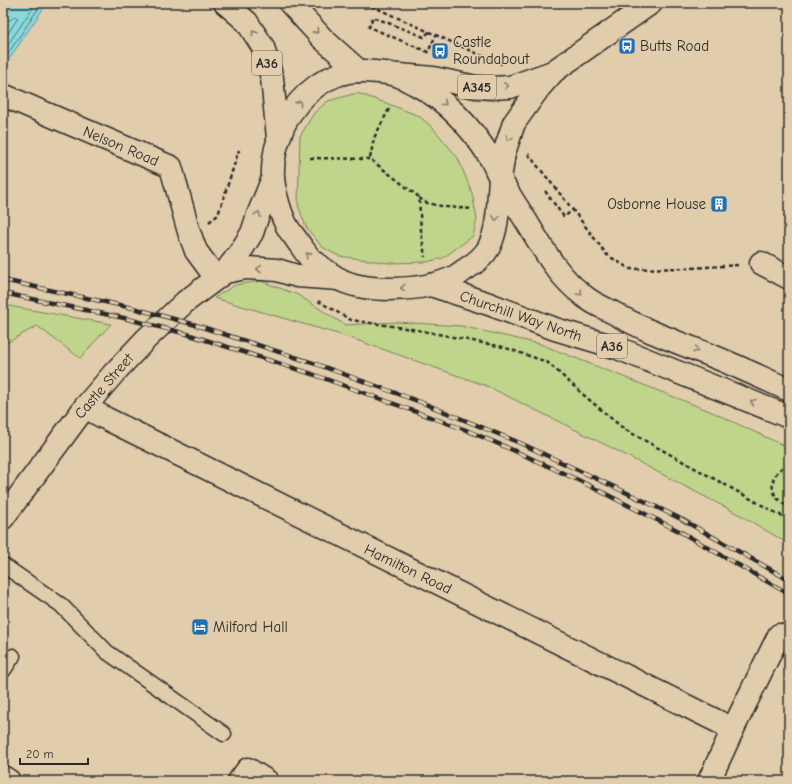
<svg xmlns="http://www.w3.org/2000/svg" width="792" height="784" font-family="'Comic Neue',sans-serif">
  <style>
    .green { fill: #bfd58b; stroke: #75805b }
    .water { fill: #88d9de; stroke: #639396 }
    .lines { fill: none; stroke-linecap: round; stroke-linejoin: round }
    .shore { stroke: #507173; stroke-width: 1 }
    .service-casing { stroke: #2b2b2b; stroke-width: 17 }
    .minor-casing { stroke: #2b2b2b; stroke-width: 25 }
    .tertiary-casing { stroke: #2b2b2b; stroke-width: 25 }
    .primary-casing { stroke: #2b2b2b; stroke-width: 25 }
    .trunk-casing { stroke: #2b2b2b; stroke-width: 25 }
    .path { stroke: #2b2b2b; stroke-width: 2.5; stroke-dasharray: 4 3; stroke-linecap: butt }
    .service { stroke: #e1cdac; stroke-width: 14 }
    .minor { stroke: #e1cdac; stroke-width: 22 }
    .tertiary { stroke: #e1cdac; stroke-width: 22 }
    .primary { stroke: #e1cdac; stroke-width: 22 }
    .trunk { stroke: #e1cdac; stroke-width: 22 }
    .rail-casing { stroke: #2b2b2b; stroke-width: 4.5 }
    .rail { stroke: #e1cdac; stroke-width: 3; stroke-dasharray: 9; stroke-linecap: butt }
    .oneway { stroke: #867c6c }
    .labels { text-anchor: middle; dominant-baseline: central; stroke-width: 3; stroke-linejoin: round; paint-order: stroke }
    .shield { fill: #e1cdac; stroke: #625c52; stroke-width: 1 }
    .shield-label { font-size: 14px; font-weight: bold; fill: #2b2b2b }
    .poi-label { font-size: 15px; fill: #2b2b2b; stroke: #e1cdac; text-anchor: start }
    .street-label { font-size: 15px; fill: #2b2b2b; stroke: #e1cdac }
  </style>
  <rect width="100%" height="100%" fill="#e1cdac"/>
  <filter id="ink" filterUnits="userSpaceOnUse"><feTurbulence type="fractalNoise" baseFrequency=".025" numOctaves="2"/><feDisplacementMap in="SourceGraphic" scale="8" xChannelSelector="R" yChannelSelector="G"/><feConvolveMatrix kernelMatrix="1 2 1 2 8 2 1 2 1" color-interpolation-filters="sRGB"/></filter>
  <g filter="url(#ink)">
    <g class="green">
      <polygon points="357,93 386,103 419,116 433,128 458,158 472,193 477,219 473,236 443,258 427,262 389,263 339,256 322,247 306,227 298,205 300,136 314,113 328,101"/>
      <polygon points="261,281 298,295 345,325 396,322 461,326 540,344 712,412 789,448 789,544 740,515 608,446 487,386 348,337 214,298 235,285"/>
      <polygon points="3,305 111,324 80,358 37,326 3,345"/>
    </g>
    <polygon class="water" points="6,3 47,3 3,68 3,9"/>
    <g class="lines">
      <g class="shore">
        <polyline points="3,21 10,20 15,16 18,18 3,41"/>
        <polyline points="3,52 36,3"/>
        <polyline points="3,61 42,3"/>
      </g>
      <g class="service-casing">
        <g id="service">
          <polyline points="3,565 61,605 107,652 224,734"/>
          <polyline points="3,671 13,656"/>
        </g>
      </g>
      <g class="minor-casing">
        <g id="minor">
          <polyline points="3,95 171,167 189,232 196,251 216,278"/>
          <polyline points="761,263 789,278"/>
          <polyline points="85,407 105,418 733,729"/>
          <polyline points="3,777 9,781"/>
          <polyline points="239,781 248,769 267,781"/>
          <polyline points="709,781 733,729 779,635"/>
        </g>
      </g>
      <g class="tertiary-casing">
        <g id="tertiary">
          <polyline points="225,272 246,268 263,269 277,270 297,276 339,279"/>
          <polyline points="3,518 85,407 114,373 146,339 185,302 225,272 239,254 252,233 258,215 273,178"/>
        </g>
      </g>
      <g class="primary-casing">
        <g id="primary">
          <polyline points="399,75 433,78 476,87 491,88 510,87 553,72"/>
          <polyline points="500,179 504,153 514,123 539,88 554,71 651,3"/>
        </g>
      </g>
      <g class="trunk-casing">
        <g id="trunk">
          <polyline points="225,3 247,22 263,47 272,78 278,138"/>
          <polyline points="290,3 323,39 359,71"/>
          <path d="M 500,179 C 498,201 499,227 489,247 C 484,257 474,264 466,269 C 461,272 457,276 452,278 C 424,291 364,294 337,278 C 329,273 318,265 311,259 C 306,254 302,247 298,242 C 295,237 291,233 288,228 C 281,216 274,192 273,177 C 272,160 277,141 284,125 C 299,95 329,69 364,71 C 375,72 386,72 396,75 C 403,77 409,81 415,84 C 448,101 472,128 491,159 C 494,165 497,172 500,178 C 509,196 521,212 531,229 C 546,254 560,278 584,296 C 592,303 602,307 612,312 C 643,330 677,342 710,355 C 737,366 763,378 789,390"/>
          <polyline points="431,285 489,304 555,329 615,347 789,417"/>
        </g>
      </g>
      <g class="path">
        <polyline points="365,3 489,59 502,64"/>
        <polyline points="429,32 424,37 373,17 369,27 428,52 436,35"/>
        <polyline points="389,109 374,138 370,159 419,197 421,230 425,257"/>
        <polyline points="528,154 573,210"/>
        <polyline points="310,158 370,159"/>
        <polyline points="545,191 564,217 573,210 607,255 630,269 691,268 739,265"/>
        <polyline points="419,198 427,203 446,207 472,209"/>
        <polyline points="209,222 218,215 239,150"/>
        <polyline points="318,301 351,320 418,330 503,347 547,362 586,397 624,429 789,520"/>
        <path d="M 789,464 C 767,473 767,497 789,507"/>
      </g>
      <use href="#service" class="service"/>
      <use href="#minor" class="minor"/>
      <use href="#tertiary" class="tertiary"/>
      <use href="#primary" class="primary"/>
      <use href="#trunk" class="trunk"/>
      <g class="rail-casing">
        <g id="rail">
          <polyline points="3,280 133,308 196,325 316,364 423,403 520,443 640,499 683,520 789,580"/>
          <polyline points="3,293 124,318 187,334 312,374 466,430 515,451 578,480 679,531 789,594"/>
        </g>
      </g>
      <use href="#rail" class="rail"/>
    </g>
    <defs><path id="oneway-chevron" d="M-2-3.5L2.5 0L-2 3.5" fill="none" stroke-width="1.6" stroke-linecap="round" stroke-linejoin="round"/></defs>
    <g class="oneway">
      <use href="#oneway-chevron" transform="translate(316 31) rotate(48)"/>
      <use href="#oneway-chevron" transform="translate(254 33) rotate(-124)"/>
      <use href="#oneway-chevron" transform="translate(506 86) rotate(-8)"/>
      <use href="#oneway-chevron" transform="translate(299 103) rotate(-52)"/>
      <use href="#oneway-chevron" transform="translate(444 103) rotate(38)"/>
      <use href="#oneway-chevron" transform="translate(509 138) rotate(110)"/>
      <use href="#oneway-chevron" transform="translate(258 214) rotate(-70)"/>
      <use href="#oneway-chevron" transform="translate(496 218) rotate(98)"/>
      <use href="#oneway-chevron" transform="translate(308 255) rotate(-132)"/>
      <use href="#oneway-chevron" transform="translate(259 269) rotate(-177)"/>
      <use href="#oneway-chevron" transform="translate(403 288) rotate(179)"/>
      <use href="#oneway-chevron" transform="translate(580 293) rotate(42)"/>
      <use href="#oneway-chevron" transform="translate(696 350) rotate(21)"/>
      <use href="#oneway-chevron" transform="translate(753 402) rotate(-158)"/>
    </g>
  </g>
  <defs>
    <g id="bus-square" transform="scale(0.9)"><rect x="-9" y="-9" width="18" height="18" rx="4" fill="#1f6fb2" stroke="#e1cdac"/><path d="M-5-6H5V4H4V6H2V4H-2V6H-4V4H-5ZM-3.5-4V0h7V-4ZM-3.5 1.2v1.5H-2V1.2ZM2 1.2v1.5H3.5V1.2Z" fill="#fff"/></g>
    <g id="building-square" transform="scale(0.9)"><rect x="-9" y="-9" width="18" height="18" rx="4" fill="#1f6fb2" stroke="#e1cdac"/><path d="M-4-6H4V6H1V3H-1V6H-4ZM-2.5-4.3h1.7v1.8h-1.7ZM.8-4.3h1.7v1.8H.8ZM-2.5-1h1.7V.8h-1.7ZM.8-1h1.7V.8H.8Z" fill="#fff"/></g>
    <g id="hotel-square" transform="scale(0.9)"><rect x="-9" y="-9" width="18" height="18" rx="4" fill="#1f6fb2" stroke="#e1cdac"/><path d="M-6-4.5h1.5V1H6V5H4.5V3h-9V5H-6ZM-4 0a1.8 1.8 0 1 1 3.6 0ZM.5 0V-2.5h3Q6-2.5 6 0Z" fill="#fff"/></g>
  </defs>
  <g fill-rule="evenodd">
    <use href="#bus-square" x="627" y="46"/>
    <use href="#bus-square" x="440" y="51"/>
    <use href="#building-square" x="719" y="204"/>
    <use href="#hotel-square" x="200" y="627"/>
  </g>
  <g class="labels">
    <g class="shield">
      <rect x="252" y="51" width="30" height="24" rx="3"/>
      <rect x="458" y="75" width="38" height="24" rx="3"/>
      <rect x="597" y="334" width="30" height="24" rx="3"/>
    </g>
    <g class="shield-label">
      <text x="267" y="63">A36</text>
      <text x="477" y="87">A345</text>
      <text x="612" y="346">A36</text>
    </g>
    <g class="poi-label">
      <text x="453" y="42">Castle<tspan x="453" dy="17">Roundabout</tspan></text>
      <text x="640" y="46">Butts Road</text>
      <text x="706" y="204" text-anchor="end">Osborne House</text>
      <text x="213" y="627">Milford Hall</text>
    </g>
    <g class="street-label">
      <text transform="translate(121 146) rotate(23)">Nelson Road</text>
      <text transform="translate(521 316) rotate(19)">Churchill Way North</text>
      <text transform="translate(104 386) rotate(-49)">Castle Street</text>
      <text transform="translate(408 569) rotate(26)">Hamilton Road</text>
    </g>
  </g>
  <rect width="792" height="784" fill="none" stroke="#e1cdac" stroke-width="16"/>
  <rect x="8" y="8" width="776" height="768" fill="none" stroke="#2b2b2b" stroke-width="1.5" filter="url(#ink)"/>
  <path d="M20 758v6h68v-6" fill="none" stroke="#2b2b2b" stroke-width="2"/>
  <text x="26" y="758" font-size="12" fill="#2b2b2b" stroke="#e1cdac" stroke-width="3" paint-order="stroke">20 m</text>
</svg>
